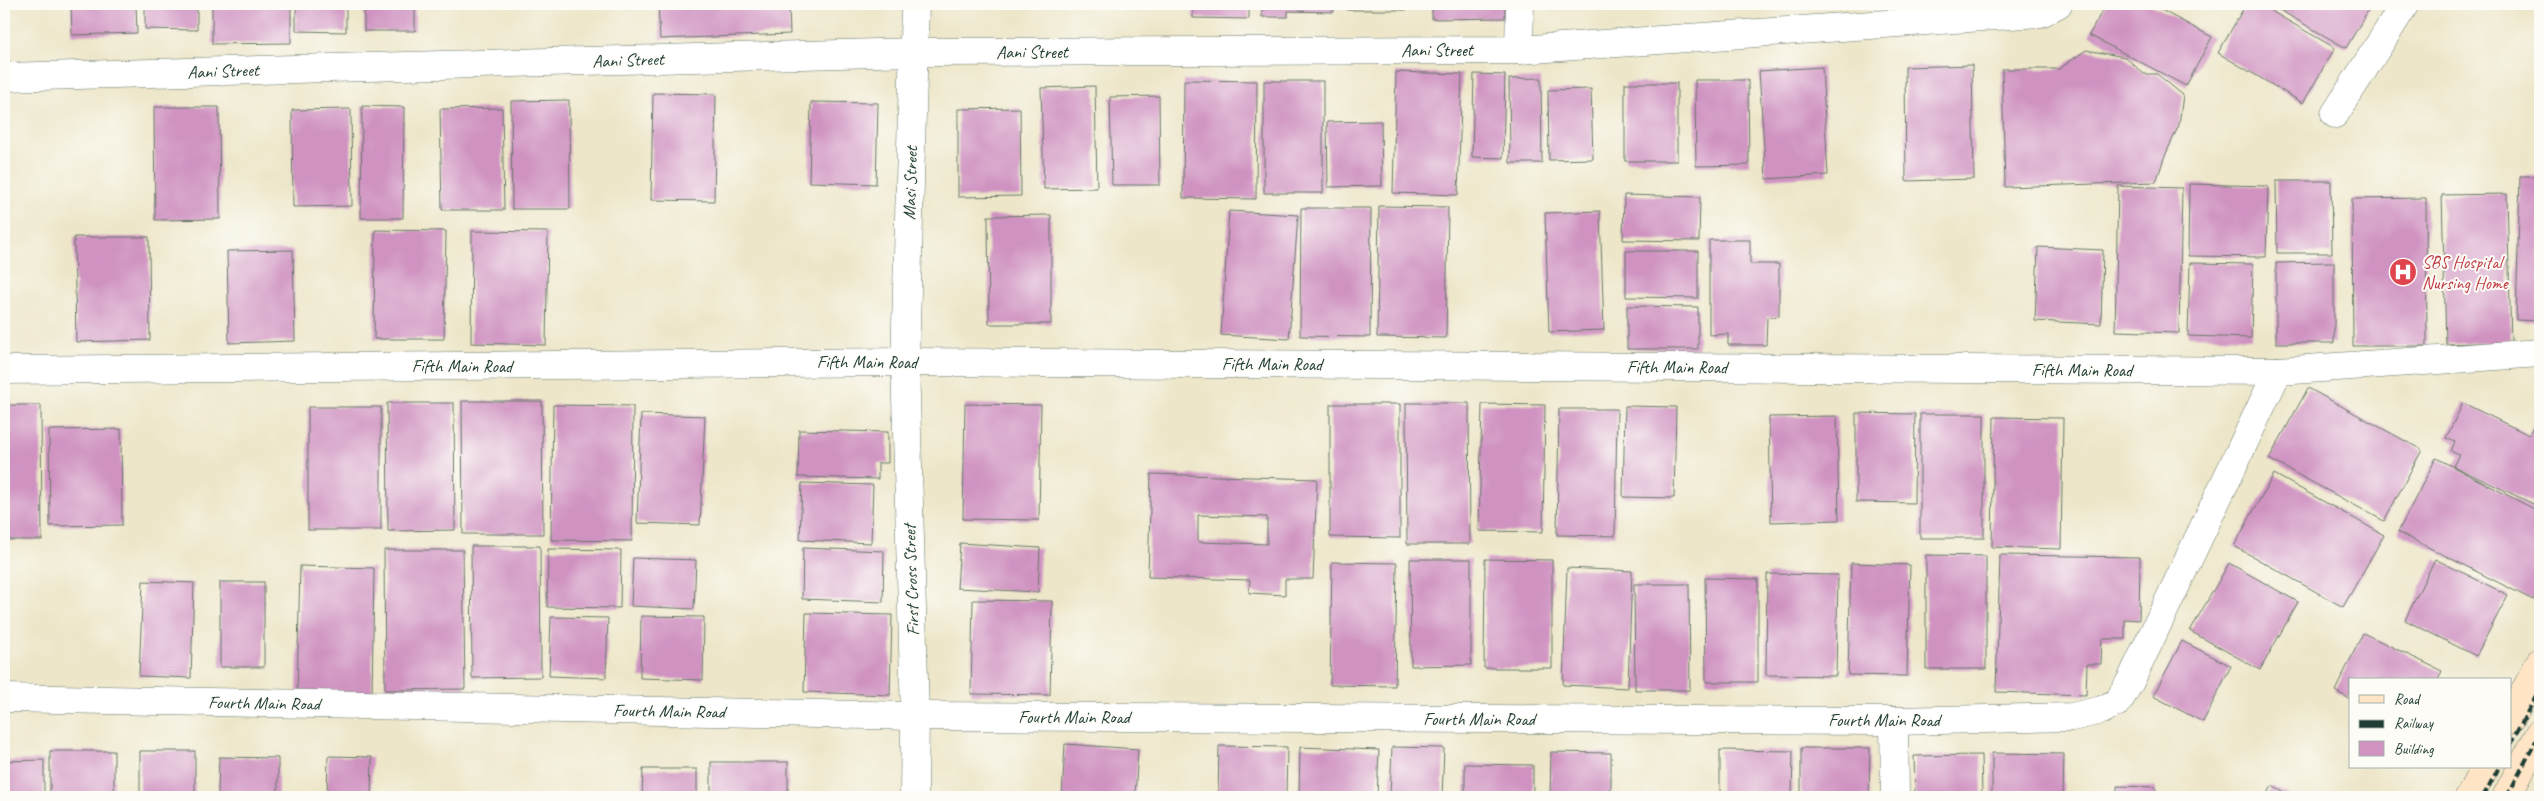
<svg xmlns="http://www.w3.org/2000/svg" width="2544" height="801" font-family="Caveat,sans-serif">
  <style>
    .building { fill: #cf92c1; fill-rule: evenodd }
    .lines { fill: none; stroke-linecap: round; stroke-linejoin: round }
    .street-casing { stroke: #677868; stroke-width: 29 }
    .secondary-casing { stroke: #677868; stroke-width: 29 }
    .street { stroke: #fff; stroke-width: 28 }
    .secondary { stroke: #ffe4c6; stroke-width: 28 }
    .rail { stroke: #1f3d34; stroke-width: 4; stroke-dasharray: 8 4; stroke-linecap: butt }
    .labels { text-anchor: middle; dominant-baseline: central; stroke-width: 4; stroke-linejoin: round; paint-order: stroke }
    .street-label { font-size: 18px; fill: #1f3d34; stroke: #fdfcf7 }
    .health-label { font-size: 18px; fill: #be3a42; stroke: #fdfcf7; text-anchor: start }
  </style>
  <rect width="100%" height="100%" fill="#fdfcf7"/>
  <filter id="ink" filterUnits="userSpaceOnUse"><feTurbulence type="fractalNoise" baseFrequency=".02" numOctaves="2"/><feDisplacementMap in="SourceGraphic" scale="10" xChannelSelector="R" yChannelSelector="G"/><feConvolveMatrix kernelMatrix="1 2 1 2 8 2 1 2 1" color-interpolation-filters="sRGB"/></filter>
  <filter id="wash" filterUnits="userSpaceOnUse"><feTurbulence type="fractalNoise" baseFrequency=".0096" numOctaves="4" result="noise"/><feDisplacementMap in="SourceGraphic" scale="20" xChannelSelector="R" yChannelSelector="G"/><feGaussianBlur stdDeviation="1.12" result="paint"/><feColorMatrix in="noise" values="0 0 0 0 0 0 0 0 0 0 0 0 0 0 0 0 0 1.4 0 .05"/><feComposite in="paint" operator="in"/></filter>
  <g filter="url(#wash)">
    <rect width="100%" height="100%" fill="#ede6c9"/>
    <g id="blocks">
      <g class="building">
        <polygon points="71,4 136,4 137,33 72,35"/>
        <polygon points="145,4 197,4 197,30 145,29"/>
        <polygon points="212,4 291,4 291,43 212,44"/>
        <polygon points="296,4 346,4 346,32 296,31"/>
        <rect x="364" y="4" width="51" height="27"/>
        <polygon points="658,4 789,4 790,34 660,39"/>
        <polygon points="1193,4 1249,4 1249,19 1193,18"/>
        <polygon points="1262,4 1334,4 1334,12 1288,11 1288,17 1262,17"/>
        <rect x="1348" y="4" width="58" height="6"/>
        <polygon points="1432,4 1505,4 1505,18 1432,19"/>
        <rect x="1913" y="4" width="85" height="2"/>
        <polygon points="2106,4 2150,4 2212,37 2186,86 2089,35"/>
        <polygon points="2246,4 2259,4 2335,48 2303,103 2218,53"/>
        <polygon points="2269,4 2372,4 2346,48"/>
        <polygon points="2086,50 2125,57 2144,74 2157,74 2183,95 2179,125 2164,158 2156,182 2005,187 2002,69 2059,69"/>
        <polygon points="1972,65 1974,179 1906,181 1905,67"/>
        <polygon points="1822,67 1828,175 1766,179 1759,71"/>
        <polygon points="1396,72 1462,74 1458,195 1393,193"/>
        <polygon points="1474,74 1505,75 1503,158 1472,157"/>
        <polygon points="1541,78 1542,163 1510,163 1509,79"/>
        <polygon points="1184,80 1257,81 1256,199 1183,198"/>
        <polygon points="1695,80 1748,80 1749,165 1696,166"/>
        <rect x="1264" y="81" width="59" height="112"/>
        <rect x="1625" y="83" width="52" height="78"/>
        <polygon points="1095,86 1097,188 1044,189 1041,88"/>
        <polygon points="1591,89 1593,159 1549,160 1548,90"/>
        <polygon points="653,93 716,94 714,201 651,200"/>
        <polygon points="1159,96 1160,185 1112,185 1110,97"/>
        <polygon points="569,100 570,209 512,209 511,101"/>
        <polygon points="811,102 878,103 876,184 809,182"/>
        <polygon points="362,106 404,107 403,218 361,218"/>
        <polygon points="154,107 219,107 220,219 155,220"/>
        <polygon points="502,108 504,210 442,210 440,109"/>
        <polygon points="1020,108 1021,196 958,197 958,109"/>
        <polygon points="351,109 352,206 293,207 292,110"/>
        <polygon points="1381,121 1382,186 1328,187 1327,122"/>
        <polygon points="2520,176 2540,176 2540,321 2516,320"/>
        <polygon points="2276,181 2331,181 2332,253 2277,253"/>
        <polygon points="2189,184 2268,186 2266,257 2188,256"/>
        <polygon points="2118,186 2182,188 2179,333 2115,331"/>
        <polygon points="2507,194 2511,342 2446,344 2442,195"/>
        <polygon points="1624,195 1700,197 1699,241 1623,240"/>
        <polygon points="2426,198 2427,346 2353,346 2352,199"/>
        <polygon points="1379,206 1448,207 1446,338 1377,337"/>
        <polygon points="1301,208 1371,208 1370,337 1300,336"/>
        <polygon points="1229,211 1298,215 1289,339 1221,335"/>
        <polygon points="1600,211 1604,330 1549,332 1545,213"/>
        <polygon points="1051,215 1051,324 989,324 988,216"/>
        <polygon points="375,230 446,231 444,339 374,339"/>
        <polygon points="472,231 548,232 546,345 471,343"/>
        <polygon points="74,237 149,237 150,340 76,342"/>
        <polygon points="1709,240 1750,240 1750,264 1779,264 1779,316 1767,317 1766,345 1728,345 1728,334 1709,335"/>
        <polygon points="2038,247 2103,250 2101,324 2035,321"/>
        <polygon points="293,250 295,341 229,343 227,251"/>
        <polygon points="1626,251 1698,251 1698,298 1626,297"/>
        <polygon points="2334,262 2334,343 2276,343 2276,263"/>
        <polygon points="2190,263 2253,264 2251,338 2188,336"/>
        <polygon points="1627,306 1698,307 1698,349 1627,349"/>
        <polygon points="2308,388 2422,450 2384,521 2269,459"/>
        <polygon points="462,401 542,401 543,534 463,534"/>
        <polygon points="387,403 454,403 455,530 388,531"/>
        <polygon points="1406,403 1469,403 1470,544 1407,544"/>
        <polygon points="2463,403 2529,435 2540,411 2540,507 2453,466 2459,455 2451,451 2455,442 2446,438"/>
        <polygon points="965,404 1041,405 1039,520 963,519"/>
        <polygon points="1330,404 1400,404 1400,538 1330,537"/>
        <polygon points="1482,404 1545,405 1543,532 1479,531"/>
        <polygon points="4,405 41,405 42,540 4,540"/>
        <polygon points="553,405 633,406 632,541 551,540"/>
        <polygon points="1625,406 1676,407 1674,498 1623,497"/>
        <rect x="308" y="407" width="73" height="123"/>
        <polygon points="1559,409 1617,409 1615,536 1557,535"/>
        <polygon points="1856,413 1915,414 1914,503 1856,502"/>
        <polygon points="641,414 705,416 700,525 637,523"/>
        <rect x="1920" y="414" width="64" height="124"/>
        <polygon points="1837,416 1839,520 1771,522 1769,417"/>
        <polygon points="1994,417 2063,418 2061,549 1992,547"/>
        <polygon points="121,429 122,525 50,526 49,430"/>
        <polygon points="799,430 888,432 888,463 878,463 878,479 798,477"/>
        <polygon points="2436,458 2540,512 2540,587 2533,600 2398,532"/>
        <path d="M 1151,474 L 1317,479 L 1313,579 L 1285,579 L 1285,595 L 1249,593 L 1250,580 L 1148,577 ZM 1198,515 L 1267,517 L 1267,544 L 1198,542 Z"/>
        <polygon points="2274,474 2384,535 2343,607 2234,546"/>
        <polygon points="802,483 873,485 871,543 800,540"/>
        <polygon points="960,543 1040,548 1038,592 957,588"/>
        <polygon points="471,546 540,546 541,677 472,678"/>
        <polygon points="803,548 884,551 883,602 802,599"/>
        <polygon points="548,549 621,550 620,608 547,607"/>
        <polygon points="384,550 463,550 465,689 385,690"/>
        <polygon points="1926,555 1986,556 1986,669 1926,669"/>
        <polygon points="2000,555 2140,557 2139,620 2125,619 2125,639 2102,639 2101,664 2087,664 2086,695 1996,692"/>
        <polygon points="633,558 696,560 694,609 631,606"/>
        <polygon points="1410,559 1471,559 1471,665 1411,666"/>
        <polygon points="1485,559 1552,560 1552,668 1484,668"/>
        <polygon points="2435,559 2508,595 2476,656 2405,620"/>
        <polygon points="1332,562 1397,563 1395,686 1330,685"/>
        <polygon points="1851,563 1910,565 1907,676 1848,675"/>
        <polygon points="2229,563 2298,602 2260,670 2190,631"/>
        <polygon points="300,566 374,568 372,695 297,693"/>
        <polygon points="1567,568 1632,571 1628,688 1563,685"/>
        <polygon points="1767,574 1838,575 1836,676 1766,675"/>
        <polygon points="1705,578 1758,579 1758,682 1706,682"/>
        <polygon points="143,581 194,583 191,678 139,676"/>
        <rect x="220" y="582" width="44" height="85"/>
        <polygon points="1634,584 1689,584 1690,690 1635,690"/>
        <polygon points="973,600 1052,601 1050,695 971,694"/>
        <polygon points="806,613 892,615 890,695 804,692"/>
        <polygon points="641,616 704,617 703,680 640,678"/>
        <polygon points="551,617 608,618 606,678 549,676"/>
        <polygon points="2363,633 2442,671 2438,680 2350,680 2350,699 2335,691"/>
        <polygon points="2182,641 2231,666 2203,722 2153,696"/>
        <polygon points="1065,744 1138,749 1135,797 1062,797"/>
        <polygon points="1219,746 1287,747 1286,797 1218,797"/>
        <polygon points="1300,747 1379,750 1377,797 1299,797"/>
        <polygon points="1392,747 1444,748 1442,797 1390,797"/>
        <polygon points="1801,748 1870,748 1869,797 1801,797"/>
        <polygon points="1720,750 1793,751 1792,797 1720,797"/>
        <rect x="50" y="751" width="64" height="46"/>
        <rect x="140" y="751" width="55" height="46"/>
        <polygon points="1551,752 1611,753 1611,797 1550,797"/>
        <polygon points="1992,753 2064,754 2063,797 1992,797"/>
        <polygon points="1981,755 1982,797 1915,797 1914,756"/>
        <polygon points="328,756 372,757 371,797 327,797"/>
        <polygon points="219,757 278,758 278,797 218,797"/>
        <polygon points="44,760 44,797 4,797 4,761"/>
        <rect x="711" y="762" width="77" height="35"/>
        <polygon points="1465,764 1533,765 1533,797 1465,797"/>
        <polygon points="643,769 697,769 697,797 642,797"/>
        <polygon points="2117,786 2156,787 2156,797 2117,797"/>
        <polygon points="2272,786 2293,797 2266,797"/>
      </g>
    </g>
  </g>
  <g filter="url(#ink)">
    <use href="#blocks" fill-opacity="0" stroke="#677868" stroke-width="1"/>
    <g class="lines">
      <g class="street-casing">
        <g id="street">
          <polyline points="1519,50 1520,4"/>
          <polyline points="4,77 915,52 1519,50 2041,13 2058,4"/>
          <polyline points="2335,114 2405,4"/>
          <polyline points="4,370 905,362 2278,371 2540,353"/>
          <polyline points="4,698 915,716 1894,721 2072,717 2102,710 2118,702 2130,682 2278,371"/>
          <polyline points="1894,721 1895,797"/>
          <polyline points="914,797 915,716 905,362 915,4"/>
        </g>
      </g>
      <g class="secondary-casing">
        <g id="secondary">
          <polyline points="2510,720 2540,662"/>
          <polyline points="2469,797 2485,767"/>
          <polyline points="2506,797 2540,733"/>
        </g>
      </g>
      <use href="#street" class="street"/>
      <use href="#secondary" class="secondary"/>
      <g class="rail">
        <polyline points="2510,745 2540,688"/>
        <polyline points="2483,797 2499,767"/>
        <polyline points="2507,797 2540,733"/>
      </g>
    </g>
  </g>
  <defs>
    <g id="hospital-disc" transform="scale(1.4375)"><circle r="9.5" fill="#e0444e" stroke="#fdfcf7"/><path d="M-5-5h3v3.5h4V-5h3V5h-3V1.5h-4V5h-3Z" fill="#fff"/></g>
  </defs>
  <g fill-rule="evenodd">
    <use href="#hospital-disc" x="2403" y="272"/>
  </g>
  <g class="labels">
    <g class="street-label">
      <text x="1437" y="50">Aani Street</text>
      <text x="1032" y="52">Aani Street</text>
      <text transform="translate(628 60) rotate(-2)">Aani Street</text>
      <text transform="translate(223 71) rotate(-2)">Aani Street</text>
      <text transform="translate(910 183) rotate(-88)">Masi Street</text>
      <text x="867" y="362">Fifth Main Road</text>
      <text x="1272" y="364">Fifth Main Road</text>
      <text x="462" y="366">Fifth Main Road</text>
      <text x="1677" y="367">Fifth Main Road</text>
      <text x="2082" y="370">Fifth Main Road</text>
      <text transform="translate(911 580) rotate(-92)">First Cross Street</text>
      <text transform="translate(264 703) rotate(1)">Fourth Main Road</text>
      <text transform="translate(669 711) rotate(1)">Fourth Main Road</text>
      <text x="1074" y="717">Fourth Main Road</text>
      <text x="1479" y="719">Fourth Main Road</text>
      <text x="1884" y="720">Fourth Main Road</text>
    </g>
    <g class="health-label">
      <text x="2422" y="262">SBS Hospital<tspan x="2422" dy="21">Nursing Home</tspan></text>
    </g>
  </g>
  <rect width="2544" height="801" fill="none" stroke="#fdfcf7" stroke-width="20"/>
  <rect x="2349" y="678" width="162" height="90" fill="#fdfcf7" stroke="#a4b0a9"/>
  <rect x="2359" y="695" width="25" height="8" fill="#ffe4c6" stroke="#a4b0a9"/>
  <text x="2394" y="704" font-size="15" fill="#1f3d34">Road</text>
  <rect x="2359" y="720" width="25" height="8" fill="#1f3d34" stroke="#a4b0a9"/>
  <text x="2394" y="728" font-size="15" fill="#1f3d34">Railway</text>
  <rect x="2359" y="741" width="25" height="15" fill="#cf92c1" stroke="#a4b0a9"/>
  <text x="2394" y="754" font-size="15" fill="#1f3d34">Building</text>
</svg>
